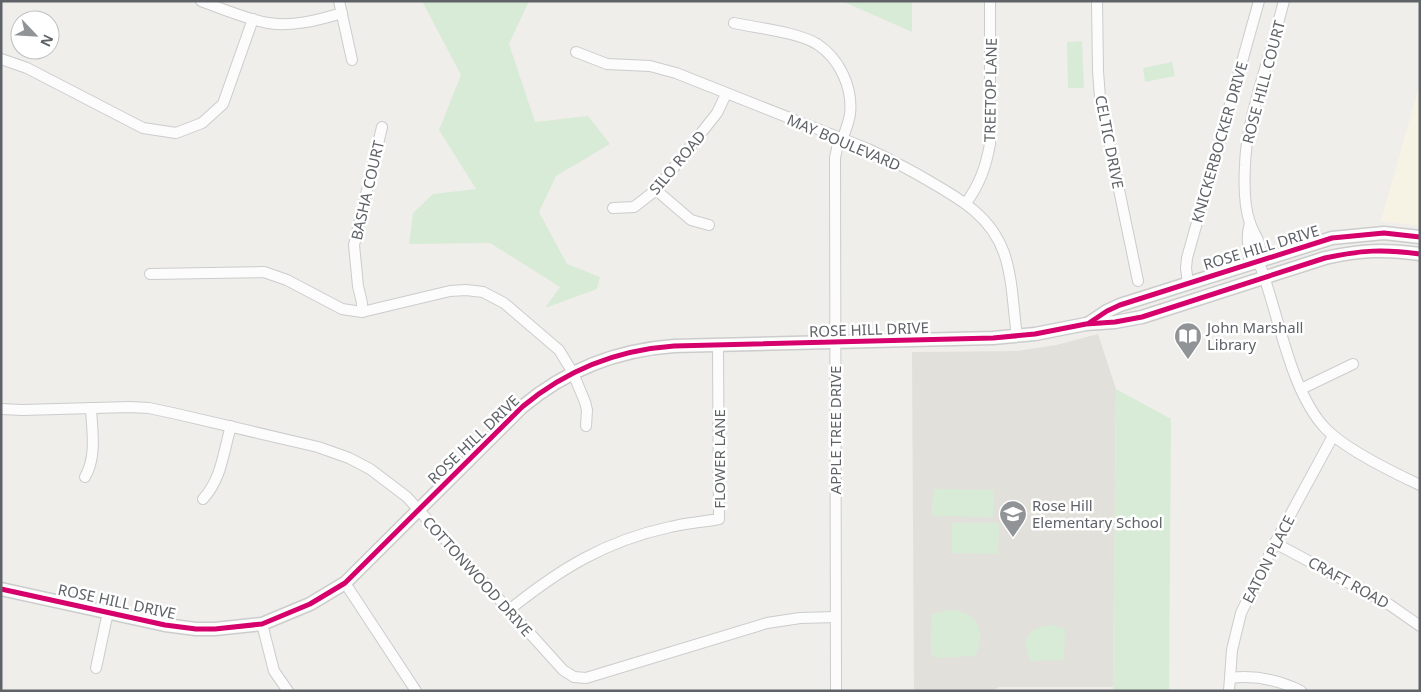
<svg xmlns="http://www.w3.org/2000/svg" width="1421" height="692" font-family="'Noto Sans',sans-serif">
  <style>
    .commercial { fill: #f7f3e4 }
    .education { fill: #e2e0da }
    .green { fill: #d8ebd6 }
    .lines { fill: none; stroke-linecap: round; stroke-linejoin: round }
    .minor-casing { stroke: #cbcccc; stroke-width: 12 }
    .tertiary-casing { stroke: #cbcccc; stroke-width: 15 }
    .minor { stroke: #fdfcfc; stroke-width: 10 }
    .tertiary { stroke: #fdfcfc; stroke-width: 12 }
    .cycleway-casing { stroke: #fff; stroke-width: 8 }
    .cycleway { stroke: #d6006c; stroke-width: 5 }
    .labels { text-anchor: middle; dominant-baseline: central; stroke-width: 5; stroke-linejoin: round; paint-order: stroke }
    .street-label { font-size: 15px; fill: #5f6368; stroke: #fff }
    .poi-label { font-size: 15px; fill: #5f6368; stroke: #fff; text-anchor: start }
  </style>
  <rect width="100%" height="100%" fill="#efeeea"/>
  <polygon class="commercial" points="1420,83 1420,226 1381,221"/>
  <polygon class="education" points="1098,334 1116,389 1113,687 999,687 992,691 914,691 912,352 1017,351 1056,345"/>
  <g class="green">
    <polygon points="422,1 529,1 509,44 535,122 588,116 610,144 556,176 539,212 567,264 600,277 597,289 545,308 560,287 490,243 409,244 413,213 433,194 476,189 439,130 461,75"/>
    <polygon points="842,1 912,1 912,32"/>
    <polygon points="1082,41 1084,88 1068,88 1067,42"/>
    <polygon points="1172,62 1175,76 1145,82 1143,68"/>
    <polygon points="1116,389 1171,419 1169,691 1113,691"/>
    <polygon points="933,489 994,490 993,517 932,516"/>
    <polygon points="952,523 999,523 998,554 952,553"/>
    <path d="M 951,610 C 978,612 987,632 975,656 L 936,658 L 931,653 L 932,614 Z"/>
    <path d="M 1051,625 L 1065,629 L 1064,660 L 1031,661 C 1020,639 1028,628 1051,625 Z"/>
  </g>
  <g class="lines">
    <g class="minor-casing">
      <g id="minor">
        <path d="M 201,1 C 223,9 246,19 268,23 C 293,27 319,20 342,13"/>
        <polyline points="339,1 352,60"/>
        <polyline points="1097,1 1098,71 1100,98 1138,281"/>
        <path d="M 734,23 C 757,28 797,32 817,44 C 839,58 853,87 850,114 C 849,122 845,132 842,140"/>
        <path d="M 576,52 L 607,64 L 650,66 L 676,73 L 868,149 C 889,159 909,169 929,181 C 960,199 991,216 1004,253 C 1013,279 1013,309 1017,336"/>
        <polyline points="1,59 27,68 143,128 176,133 202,123 223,104 253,19"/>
        <polyline points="656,190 691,220 709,225"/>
        <path d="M 966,203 C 980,184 986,166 990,144 L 990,1"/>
        <polyline points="613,208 634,207 656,190 717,113 726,94"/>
        <path d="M 1250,223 C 1244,246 1250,249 1261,268 C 1279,316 1290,390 1325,428 C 1345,449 1392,472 1420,485"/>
        <path d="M 1258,262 C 1264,242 1256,240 1250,223 C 1244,206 1244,183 1245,165 C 1246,135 1254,108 1262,79 C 1270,53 1277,27 1284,1"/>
        <polyline points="150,274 264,272 287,280 342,309 362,312 450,291 466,290 483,292 504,303 559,350 573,373 585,402 587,410 586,426"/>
        <polyline points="1188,283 1186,268 1187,258 1259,1"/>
        <polyline points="362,312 362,303 358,286 354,245 382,127"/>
        <polyline points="1301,389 1353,364"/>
        <polyline points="1,409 22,410 130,407 149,408 177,414 318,447 349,458 370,469 407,497 563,670 574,677 586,678 767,623 800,618 836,617"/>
        <path d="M 85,477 C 97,456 92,431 91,408"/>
        <path d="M 203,499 C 222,478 223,453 231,426"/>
        <polyline points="1275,543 1390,605 1420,626"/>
        <polyline points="345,583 416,691"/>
        <path d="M 509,610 C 560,569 605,541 670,527 C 686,523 703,522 719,519 L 718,346"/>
        <polyline points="262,624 274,671 288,691"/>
        <polyline points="96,668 108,612"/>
        <path d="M 1230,678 C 1254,675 1279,680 1301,691"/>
        <polyline points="836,691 835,158 839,139"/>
        <polyline points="1229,691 1232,650 1241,613 1275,543 1333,436"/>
      </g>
    </g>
    <g class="tertiary-casing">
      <g id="tertiary">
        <polyline points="1089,323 1107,311 1120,305 1332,238 1384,233 1420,237"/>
        <path d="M 1,589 L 165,625 L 196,629 L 215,629 L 262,624 L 310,604 L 345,583 L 522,407 C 566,370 617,350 674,346 L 993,338 L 1035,334 L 1086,324 L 1115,322 L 1142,317 L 1325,258 C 1361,250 1384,249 1420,254"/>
      </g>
    </g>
    <use href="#minor" class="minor"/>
    <use href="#tertiary" class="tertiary"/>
    <g class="cycleway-casing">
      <g id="cycleway">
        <polyline points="1089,323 1107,311 1120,305 1332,238 1384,233 1420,237"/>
        <path d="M 1,589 L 165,625 L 196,629 L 215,629 L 262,624 L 310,604 L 345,583 L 522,407 C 566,370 617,350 674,346 L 993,338 L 1035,334 L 1086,324 L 1115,322 L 1142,317 L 1325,258 C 1361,250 1384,249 1420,254"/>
      </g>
    </g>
    <use href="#cycleway" class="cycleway"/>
  </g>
  <defs>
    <g id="library-pin" transform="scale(1.4375)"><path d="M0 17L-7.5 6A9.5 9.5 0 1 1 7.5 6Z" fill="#919496" stroke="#fff"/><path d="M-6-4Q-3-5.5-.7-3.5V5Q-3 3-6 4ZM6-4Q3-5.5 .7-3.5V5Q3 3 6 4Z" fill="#fff"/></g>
    <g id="school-pin" transform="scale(1.4375)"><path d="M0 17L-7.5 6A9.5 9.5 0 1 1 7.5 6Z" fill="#919496" stroke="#fff"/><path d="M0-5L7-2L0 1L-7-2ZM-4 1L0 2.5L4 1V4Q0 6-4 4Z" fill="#fff"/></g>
  </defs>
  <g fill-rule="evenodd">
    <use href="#library-pin" x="1188" y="336"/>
    <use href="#school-pin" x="1013" y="514"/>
  </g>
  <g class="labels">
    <g class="street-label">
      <text transform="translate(1263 82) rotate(-75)">ROSE HILL COURT</text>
      <text transform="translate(990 90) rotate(-89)">TREETOP LANE</text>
      <text transform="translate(844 142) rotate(23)">MAY BOULEVARD</text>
      <text transform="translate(1110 142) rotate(79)">CELTIC DRIVE</text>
      <text transform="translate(1219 142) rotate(-74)">KNICKERBOCKER DRIVE</text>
      <text transform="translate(677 162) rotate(-50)">SILO ROAD</text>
      <text transform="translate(367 190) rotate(-77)">BASHA COURT</text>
      <text transform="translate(1261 247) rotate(-17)">ROSE HILL DRIVE</text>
      <text transform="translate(869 329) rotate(-2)">ROSE HILL DRIVE</text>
      <text transform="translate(835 430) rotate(-90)">APPLE TREE DRIVE</text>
      <text transform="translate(473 439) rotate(-44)">ROSE HILL DRIVE</text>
      <text transform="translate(719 459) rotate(-90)">FLOWER LANE</text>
      <text transform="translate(1268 559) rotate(-63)">EATON PLACE</text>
      <text transform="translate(478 576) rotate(48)">COTTONWOOD DRIVE</text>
      <text transform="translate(1349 582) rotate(29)">CRAFT ROAD</text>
      <text transform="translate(117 601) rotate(12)">ROSE HILL DRIVE</text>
    </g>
    <g class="poi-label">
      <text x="1207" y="327">John Marshall<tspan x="1207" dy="17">Library</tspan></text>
      <text x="1032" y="505">Rose Hill<tspan x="1032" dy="17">Elementary School</tspan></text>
    </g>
  </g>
  <rect width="1421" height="692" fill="none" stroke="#5f6368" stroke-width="5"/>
  <g transform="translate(35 35) rotate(115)"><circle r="24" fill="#ffffff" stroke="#bfc1c3"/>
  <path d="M0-4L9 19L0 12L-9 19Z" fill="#919496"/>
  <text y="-8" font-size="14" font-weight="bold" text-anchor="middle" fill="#5f6368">N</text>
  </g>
</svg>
